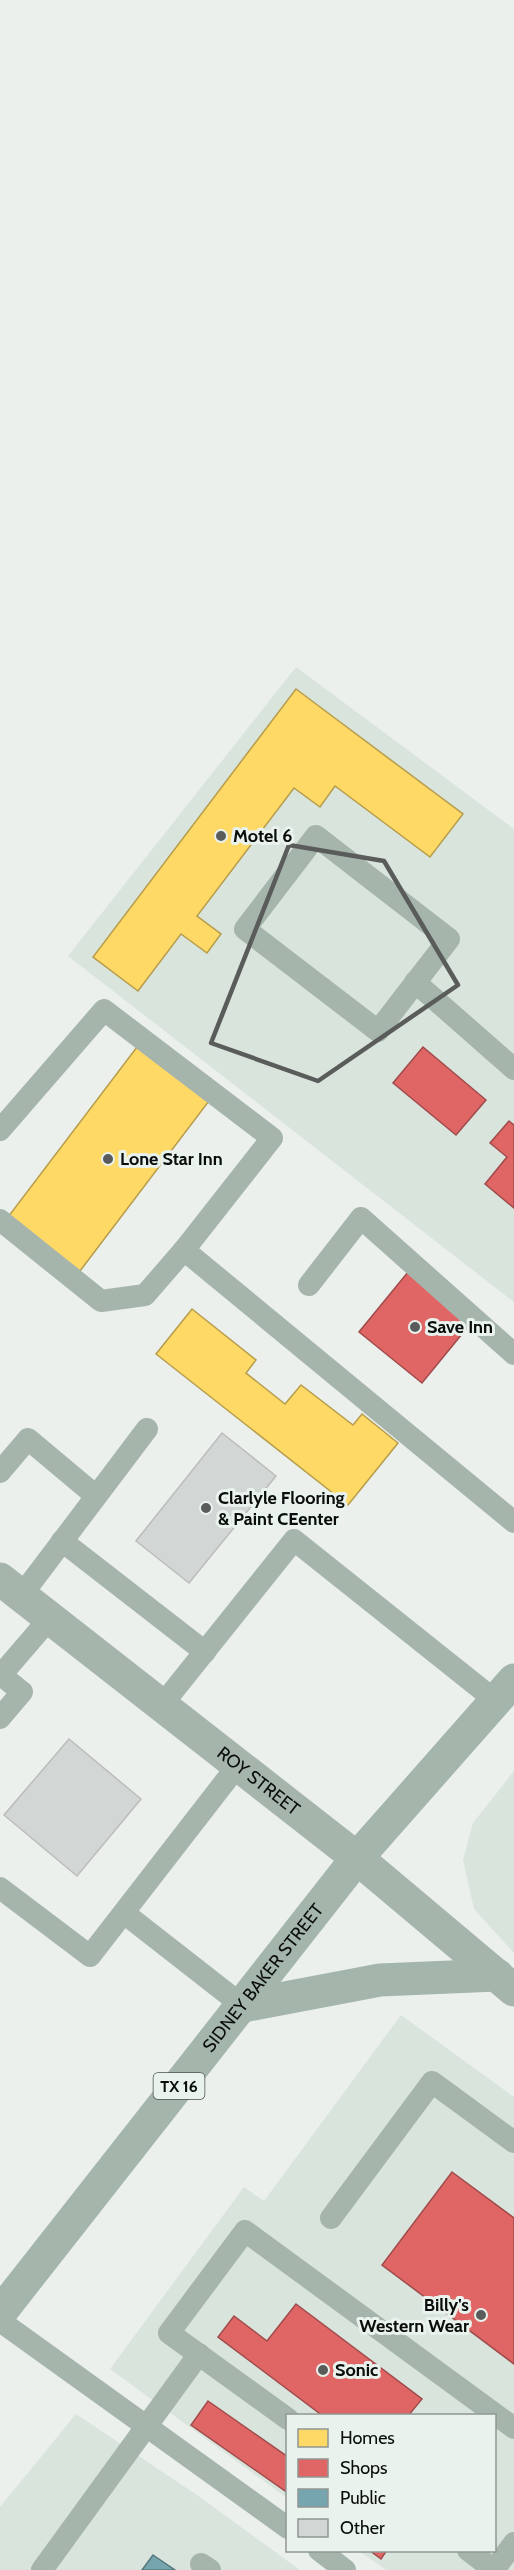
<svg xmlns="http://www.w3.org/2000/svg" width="514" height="2570" font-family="Cabin,sans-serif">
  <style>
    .built { fill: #d9e4dc }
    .homes { fill: #ffd966; stroke: #b69c4b; stroke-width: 1.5 }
    .shops { fill: #e06666; stroke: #a04b4b; stroke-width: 1.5 }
    .public { fill: #76a5af; stroke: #56777e; stroke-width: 1.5 }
    .building { fill: #d2d6d4; stroke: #babdbb; stroke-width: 1.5 }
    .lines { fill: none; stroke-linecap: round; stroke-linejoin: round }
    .service { stroke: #a6b5ac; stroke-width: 22 }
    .minor { stroke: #a6b5ac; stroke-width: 33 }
    .primary { stroke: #a4b5ac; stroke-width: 33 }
    .marked { fill: none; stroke: #595c5a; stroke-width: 4.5; stroke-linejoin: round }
    .poi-dot { fill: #595c5a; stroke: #e9f2ec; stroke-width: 2 }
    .labels { text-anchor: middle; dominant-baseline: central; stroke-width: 6; stroke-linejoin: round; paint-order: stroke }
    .shield { fill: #e9f2ec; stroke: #4d524e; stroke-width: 1.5 }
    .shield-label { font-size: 16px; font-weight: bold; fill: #0a0d0b }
    .poi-label { font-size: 18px; font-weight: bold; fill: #0a0d0b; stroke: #e9f2ec; text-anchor: start }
    .street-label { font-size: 18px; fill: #0a0d0b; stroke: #e9f2ec }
  </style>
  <rect width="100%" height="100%" fill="#ebf0ed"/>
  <g class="built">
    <polygon points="296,667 514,829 514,1302 68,956"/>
    <polygon points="514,1771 514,1953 474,1909 463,1860 473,1823"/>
    <polygon points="401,2015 514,2097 514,2570 386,2570 359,2551 494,2550 494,2416 288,2416 287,2498 110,2369 244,2187 264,2201"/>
    <polygon points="76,2414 197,2495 300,2570 0,2570 0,2507"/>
  </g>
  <g class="homes">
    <polygon points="296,689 463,814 430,857 335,786 320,807 294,788 197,916 221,934 207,953 181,934 138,991 93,957"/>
    <polygon points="137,1047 209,1101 80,1271 8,1217"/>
    <polygon points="192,1309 256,1360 246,1373 285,1404 301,1385 353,1425 362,1414 398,1443 348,1505 156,1354"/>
  </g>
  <g class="shops">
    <polygon points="423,1047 486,1100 456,1135 393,1083"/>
    <polygon points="509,1121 514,1125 514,1208 485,1184 507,1157 490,1143"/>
    <polygon points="408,1272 471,1323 422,1383 359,1332"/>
    <polygon points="452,2172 514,2218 514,2364 382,2265"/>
    <polygon points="296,2304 422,2399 408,2416 323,2416 218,2337 234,2316 267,2341"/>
    <polygon points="208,2401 288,2457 288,2493 191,2425"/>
    <polygon points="369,2550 387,2550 381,2559"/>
  </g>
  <polygon class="public" points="153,2555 175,2570 142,2570"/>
  <g class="building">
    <polygon points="222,1433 276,1476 189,1583 136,1541"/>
    <polygon points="69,1739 141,1799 77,1876 4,1815"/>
  </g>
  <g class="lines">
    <g class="service">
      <polygon points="316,836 449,939 378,1031 245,929"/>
      <polyline points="415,982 514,1069"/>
      <polyline points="0,1130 104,1010 272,1138 184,1250 145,1295 101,1301 0,1220"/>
      <polyline points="184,1250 514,1522"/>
      <polyline points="309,1285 361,1218 514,1354"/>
      <polyline points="0,1472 28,1439 96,1496"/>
      <polyline points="62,1541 205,1652"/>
      <polyline points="21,1596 147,1429"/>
      <polyline points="162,1705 294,1540 496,1701"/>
      <polyline points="0,1718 22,1692 1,1675 50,1618"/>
      <polyline points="0,1888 90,1956 238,1765"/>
      <polyline points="124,1913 243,2006"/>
      <polyline points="331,2218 432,2082 514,2142"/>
      <polyline points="0,2321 288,2528"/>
      <polyline points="288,2419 169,2333 245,2231 514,2428"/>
      <polyline points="319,2550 345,2570"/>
      <polyline points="468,2550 494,2570"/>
      <polyline points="201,2564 210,2570"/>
      <polyline points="42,2570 199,2354"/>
      <polyline points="494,2570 514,2543"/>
    </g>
    <path class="minor" id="s1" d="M 0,1579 L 357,1858 L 514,1990"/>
    <g class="primary">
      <polyline points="243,2006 380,1980 497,1975"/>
      <path id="s2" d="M 0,2313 L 357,1858 L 514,1680"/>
    </g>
  </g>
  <path class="marked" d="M 289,845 L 384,861 L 458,985 L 318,1081 L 211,1043 Z"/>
  <g class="poi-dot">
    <circle cx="221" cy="836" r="6"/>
    <circle cx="108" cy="1159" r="6"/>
    <circle cx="415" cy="1327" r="6"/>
    <circle cx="206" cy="1508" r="6"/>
    <circle cx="481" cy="2315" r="6"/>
    <circle cx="323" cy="2370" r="6"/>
  </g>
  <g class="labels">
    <rect class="shield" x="153.5" y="2073" width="51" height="26" rx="4.5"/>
    <g class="shield-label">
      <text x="179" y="2086">TX 16</text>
    </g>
    <g class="poi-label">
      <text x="233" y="836">Motel 6</text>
      <text x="120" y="1159">Lone Star Inn</text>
      <text x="427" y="1327">Save Inn</text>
      <text x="218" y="1498">Clarlyle Flooring<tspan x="218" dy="21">&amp; Paint CEenter</tspan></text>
      <text x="469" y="2305" text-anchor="end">Billy's<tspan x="469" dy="21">Western Wear</tspan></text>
      <text x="335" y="2370">Sonic</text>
    </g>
    <g class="street-label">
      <text stroke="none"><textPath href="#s1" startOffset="328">ROY STREET</textPath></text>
      <text stroke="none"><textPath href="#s2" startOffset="426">SIDNEY BAKER STREET</textPath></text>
    </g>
  </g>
  <rect x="286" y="2414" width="210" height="138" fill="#e9f2ec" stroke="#909692" stroke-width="1.5"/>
  <rect x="298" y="2429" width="30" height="18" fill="#ffd966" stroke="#909692" stroke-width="1.5"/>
  <text x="340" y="2444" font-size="18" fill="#0a0d0b">Homes</text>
  <rect x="298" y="2459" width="30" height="18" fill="#e06666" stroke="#909692" stroke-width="1.5"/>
  <text x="340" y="2474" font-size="18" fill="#0a0d0b">Shops</text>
  <rect x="298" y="2489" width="30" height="18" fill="#76a5af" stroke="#909692" stroke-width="1.5"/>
  <text x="340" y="2504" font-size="18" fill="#0a0d0b">Public</text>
  <rect x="298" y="2519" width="30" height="18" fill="#d2d6d4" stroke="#909692" stroke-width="1.5"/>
  <text x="340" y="2534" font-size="18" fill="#0a0d0b">Other</text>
</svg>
